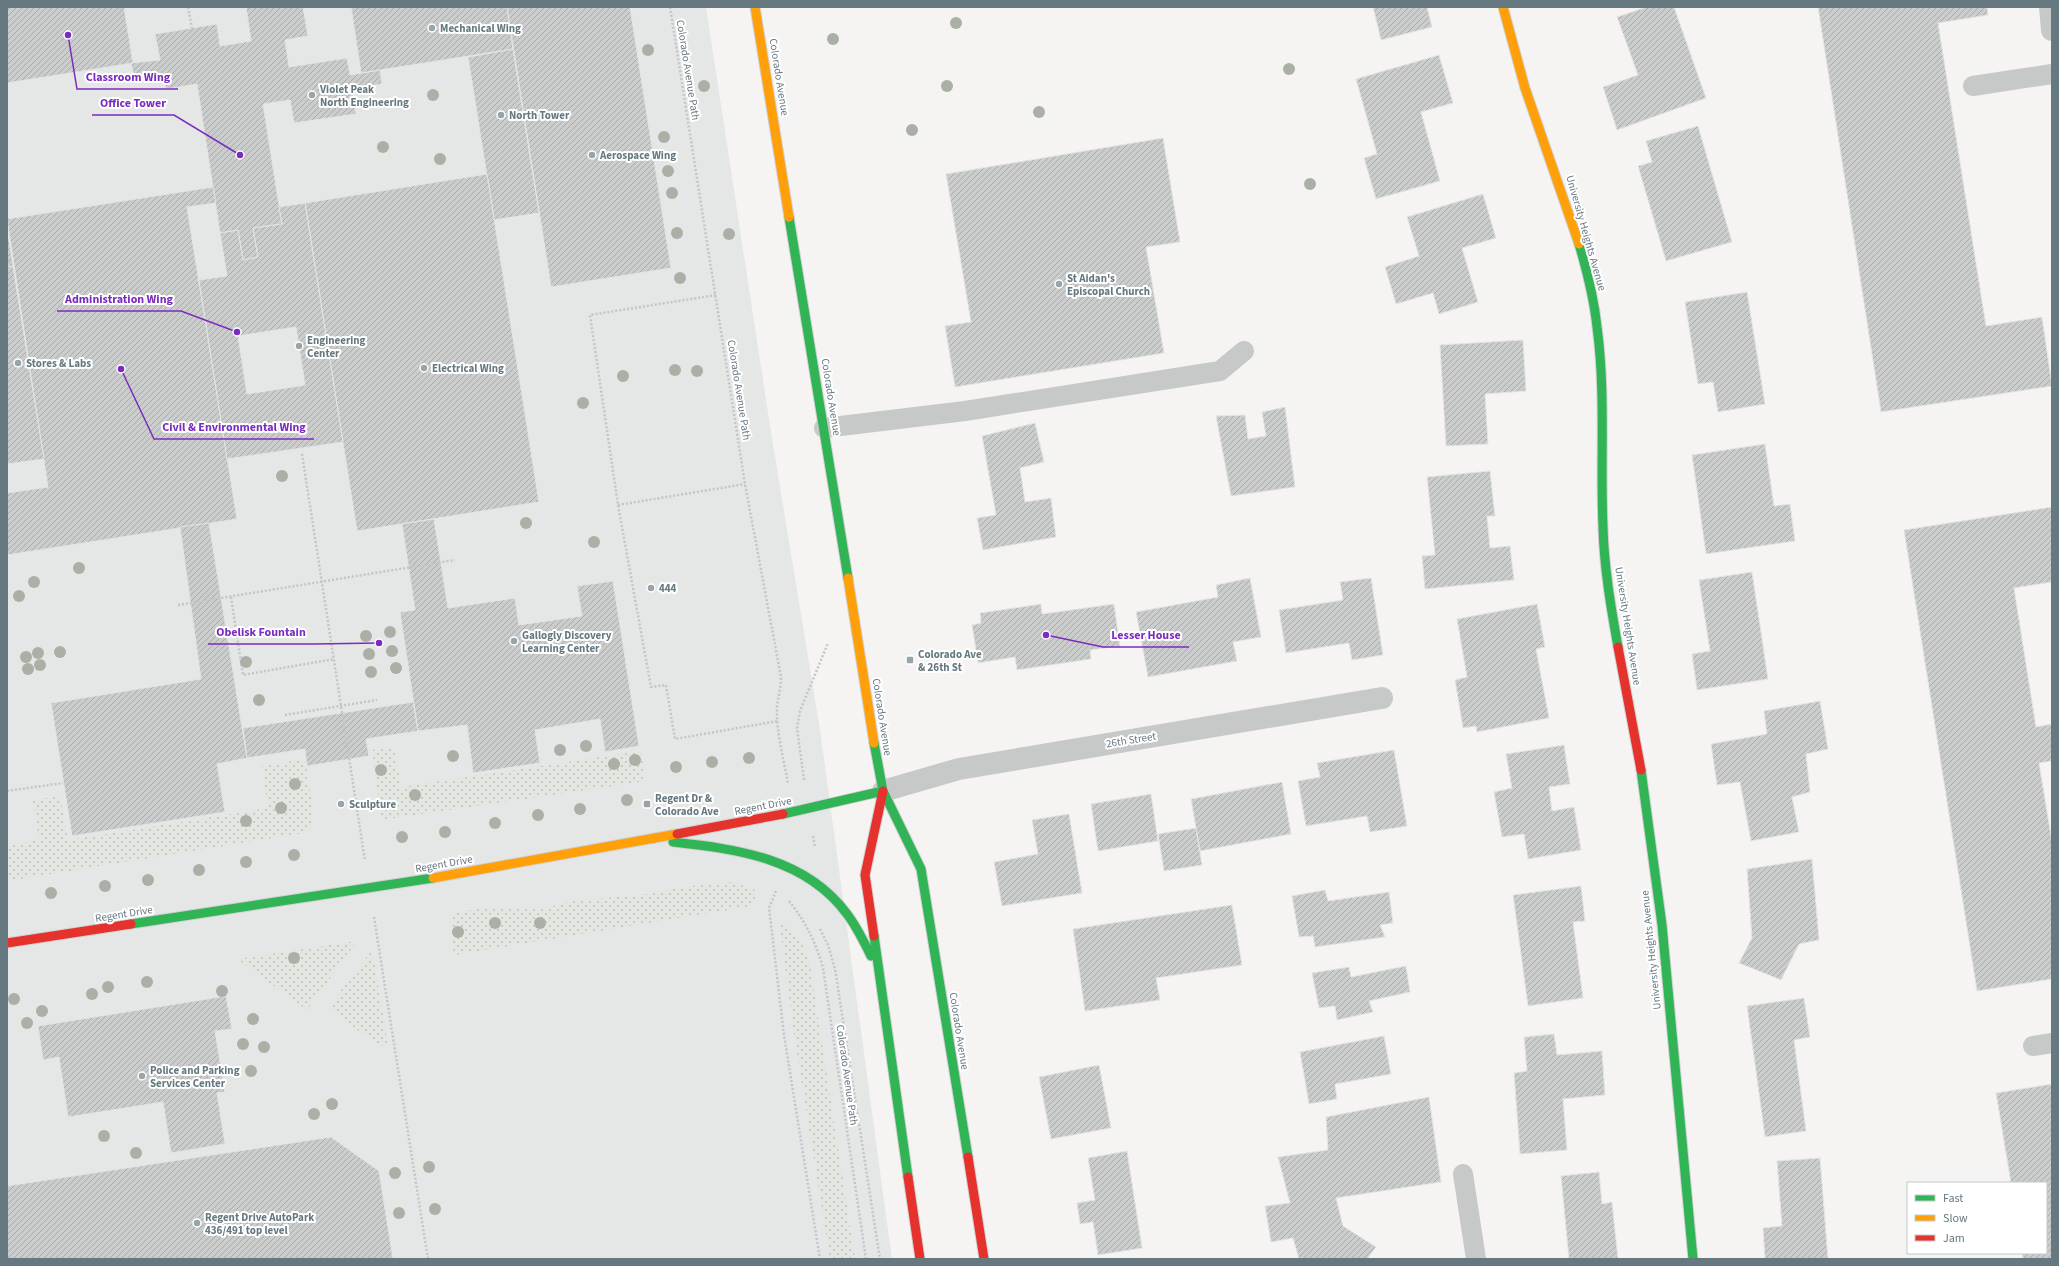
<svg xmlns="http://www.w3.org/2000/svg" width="2059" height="1266" font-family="'Source Sans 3',sans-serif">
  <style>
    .built { fill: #e5e6e6 }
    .grass { fill: url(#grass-dots) }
    .building { fill: url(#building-hatch); stroke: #e4e4e3; fill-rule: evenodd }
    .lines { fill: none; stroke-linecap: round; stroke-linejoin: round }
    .fast-casing { stroke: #d0d1d1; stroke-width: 11 }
    .slow-casing { stroke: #d0d1d1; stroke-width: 11 }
    .jam-casing { stroke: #d0d1d1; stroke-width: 11 }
    .path { stroke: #c4c5c6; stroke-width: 2.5; stroke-dasharray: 2 2; stroke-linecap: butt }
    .lane { stroke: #c7c9c8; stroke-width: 20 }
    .street { stroke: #c7c9c8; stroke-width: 22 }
    .fast { stroke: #30b455; stroke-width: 9 }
    .slow { stroke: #ff9f0a; stroke-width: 9 }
    .jam { stroke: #e5322d; stroke-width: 9 }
    .tree { fill: #aab0a5 }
    .poi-dot { fill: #98a4a9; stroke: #fff; stroke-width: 1.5 }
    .labels { text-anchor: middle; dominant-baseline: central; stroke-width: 4; stroke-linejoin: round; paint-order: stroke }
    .poi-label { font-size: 11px; font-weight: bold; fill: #667981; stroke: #fff; text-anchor: start }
    .street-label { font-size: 11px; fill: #667981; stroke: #fff }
    .leader { fill: none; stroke: #7b2cbf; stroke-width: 1.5 }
    .callout-dot { fill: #7b2cbf; stroke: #fff; stroke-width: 1.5 }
    .callout-label { font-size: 12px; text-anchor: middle; font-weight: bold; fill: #7b2cbf; stroke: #fff; stroke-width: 4; stroke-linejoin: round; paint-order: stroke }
  </style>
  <defs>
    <pattern id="grass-dots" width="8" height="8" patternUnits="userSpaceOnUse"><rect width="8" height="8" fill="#e4e6e1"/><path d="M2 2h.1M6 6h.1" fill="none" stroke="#bdbfbc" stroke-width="1.8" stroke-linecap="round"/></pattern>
    <pattern id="building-hatch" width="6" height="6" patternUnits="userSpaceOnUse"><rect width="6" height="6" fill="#cbcccc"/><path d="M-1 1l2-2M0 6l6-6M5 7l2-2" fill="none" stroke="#a9aaab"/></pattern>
  </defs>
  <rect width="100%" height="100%" fill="#f5f4f3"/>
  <polygon class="built" points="7,7 706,7 770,426 820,730 892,1259 7,1259"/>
  <g class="grass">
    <polygon points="394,747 401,787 641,751 646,781 382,820 372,750"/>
    <polygon points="305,759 314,817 311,817 313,828 309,829 310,832 7,881 7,846 39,840 33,800 60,796 68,840 268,808 262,766"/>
    <polygon points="730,882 754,889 757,898 752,906 454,955 450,915 479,908 543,909 571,901 641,895 698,885"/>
    <polygon points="782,923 785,923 800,940 809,959 855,1259 830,1259 794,1034 780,928"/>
    <polygon points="357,941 307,1010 237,959"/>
    <polygon points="372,950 388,1045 379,1046 328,1008"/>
  </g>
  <g class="building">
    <polygon points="7,7 124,7 133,63 7,83"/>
    <polygon points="246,7 303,7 308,36 285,40 289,67 347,58 350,75 380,70 382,84 352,89 356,114 294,123 290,100 263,104 282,224 253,228 258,257 243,260 238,230 220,233 197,84 166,89 163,74 134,78 131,63 160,60 155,34 217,24 220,46 251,41"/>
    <polygon points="351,7 507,7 513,49 361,73"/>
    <polygon points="507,7 630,7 671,268 551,287"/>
    <polygon points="1373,7 1427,7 1432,27 1381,40"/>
    <polygon points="1647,7 1674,7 1706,98 1617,130 1603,87 1638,75 1617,17"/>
    <polygon points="1818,7 1987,7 1988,15 1938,23 1986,326 2042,317 2052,386 1881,412"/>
    <polygon points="513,49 539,213 494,220 468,57"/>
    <polygon points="1439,55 1453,103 1421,112 1440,181 1376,199 1364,158 1377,154 1356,79"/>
    <polygon points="1698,126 1732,242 1666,261 1638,166 1652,162 1646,141"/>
    <polygon points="1163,138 1180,242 1146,247 1164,353 955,387 945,326 971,322 946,174"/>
    <polygon points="487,174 539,502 357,531 305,203"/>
    <polygon points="213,187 216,203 187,207 237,519 7,555 7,493 48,487 7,219"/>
    <polygon points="1483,194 1496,238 1462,248 1478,302 1439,314 1433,293 1396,304 1385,267 1419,256 1407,217"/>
    <path d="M 305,203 L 343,442 L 227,459 L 199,280 L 227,276 L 220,233 L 238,230 L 243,260 L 258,257 L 253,228 L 282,224 L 279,207 ZM 296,327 L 305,385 L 247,394 L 238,336 Z"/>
    <polygon points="7,227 13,266 7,267"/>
    <polygon points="13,266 44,459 7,464 7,267"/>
    <polygon points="1747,292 1765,404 1718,412 1713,382 1698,384 1685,302"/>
    <polygon points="1523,340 1526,391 1485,394 1488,444 1446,446 1440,345"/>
    <polygon points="1285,407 1295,487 1231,496 1216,416 1245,415 1248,439 1266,436 1262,412"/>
    <polygon points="1035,423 1044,462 1020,468 1025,502 1051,498 1056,537 983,550 977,518 996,515 982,436"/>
    <polygon points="1765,444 1774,506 1790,504 1795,541 1706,554 1692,455"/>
    <polygon points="1490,471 1495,516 1487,516 1490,548 1510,546 1514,580 1425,589 1422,556 1435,555 1427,477"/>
    <polygon points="2052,507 2052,582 2014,588 2036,727 2052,724 2052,761 2039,763 2052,842 2052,979 1977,991 1904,530"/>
    <polygon points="434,519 448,608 515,598 519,625 582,616 577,586 613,581 639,746 605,752 600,719 535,730 540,763 473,773 467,725 418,731 400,612 415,610 402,524"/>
    <polygon points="209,523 247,758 217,764 225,812 72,836 51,703 201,679 180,527"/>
    <polygon points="1752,572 1768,679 1697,690 1692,654 1710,651 1699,580"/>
    <polygon points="1250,578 1261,637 1233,642 1237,661 1148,677 1136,612 1218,597 1216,585"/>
    <polygon points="1371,578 1383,655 1352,660 1349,643 1286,653 1279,610 1343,600 1340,582"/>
    <polygon points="1041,604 1042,614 1114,604 1120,646 1090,650 1091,659 1017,670 1015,657 978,663 972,625 981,623 980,613"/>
    <polygon points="1537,604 1545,647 1536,649 1549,718 1477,732 1476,726 1463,728 1455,680 1467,677 1457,619"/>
    <polygon points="1820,701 1828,749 1806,754 1810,792 1792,797 1799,832 1751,841 1740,782 1717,785 1711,744 1767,734 1764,711"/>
    <polygon points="413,702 418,731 366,739 369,756 307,766 305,749 247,758 243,728"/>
    <polygon points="1564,745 1570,784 1549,787 1552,811 1574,807 1581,850 1528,859 1524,834 1502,837 1494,792 1512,788 1506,754"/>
    <polygon points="1394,750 1407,826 1370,832 1367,816 1306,826 1298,781 1320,777 1317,763"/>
    <polygon points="1282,782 1291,834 1200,851 1191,799"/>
    <polygon points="1151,794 1158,841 1098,851 1091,804"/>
    <polygon points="1069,814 1082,893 1002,906 994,862 1038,854 1032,820"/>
    <polygon points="1196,828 1202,865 1164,871 1158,834"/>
    <polygon points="1812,859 1819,940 1799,944 1781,980 1739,963 1752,938 1747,869"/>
    <polygon points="1581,886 1585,921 1573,922 1583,998 1528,1006 1513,895"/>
    <polygon points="1325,890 1328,901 1389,892 1393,923 1380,925 1385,937 1315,947 1313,936 1299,937 1292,896"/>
    <polygon points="1232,905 1242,965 1156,978 1160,1000 1085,1011 1073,929"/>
    <polygon points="1406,966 1410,992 1369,1001 1373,1012 1337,1020 1335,1006 1319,1008 1312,973 1349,967 1351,977"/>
    <polygon points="226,996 232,1029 215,1031 225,1092 217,1093 225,1144 171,1153 163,1102 68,1117 59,1057 43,1060 38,1026"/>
    <polygon points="1804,998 1810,1037 1794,1040 1806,1131 1765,1137 1747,1006"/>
    <polygon points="1554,1034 1557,1055 1602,1051 1605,1095 1563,1099 1567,1150 1520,1154 1514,1073 1527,1071 1524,1037"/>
    <polygon points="1384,1036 1391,1074 1335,1084 1337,1099 1309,1104 1300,1052"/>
    <polygon points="1099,1065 1111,1128 1051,1139 1039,1077"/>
    <polygon points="2052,1084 2052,1259 2023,1259 2022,1253 2046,1253 2046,1183 2011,1183 1996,1093"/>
    <polygon points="1429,1097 1441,1182 1336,1198 1343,1226 1376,1247 1367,1259 1299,1259 1293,1238 1271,1242 1265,1206 1290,1203 1278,1157 1328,1150 1326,1117"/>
    <polygon points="331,1137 379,1171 393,1259 7,1259 7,1186"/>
    <polygon points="1127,1151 1142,1248 1098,1255 1093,1222 1080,1224 1077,1203 1095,1200 1088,1158"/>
    <polygon points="1820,1158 1828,1259 1765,1259 1763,1228 1782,1226 1777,1161"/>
    <polygon points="1599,1172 1602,1204 1612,1202 1618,1259 1569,1259 1561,1176"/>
  </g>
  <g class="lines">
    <g class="fast-casing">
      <g id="fast">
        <polyline points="789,217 848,578"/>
        <path d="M 1579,244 C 1587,271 1594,298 1597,327 C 1606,393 1600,460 1603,527 C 1604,567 1611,608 1618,647"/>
        <polyline points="874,743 883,791 921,869 968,1157"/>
        <polyline points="1641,770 1662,925 1693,1259"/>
        <polyline points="783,814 883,791"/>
        <path d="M 673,842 C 737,849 806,858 847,914 C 857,927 864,942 871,956"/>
        <polyline points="131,924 433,878"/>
        <polyline points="874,936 908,1177"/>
      </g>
    </g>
    <g class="slow-casing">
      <g id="slow">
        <polyline points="755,7 789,217"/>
        <polyline points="1503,7 1525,88 1579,244"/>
        <polyline points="848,578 874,743"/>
        <polyline points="433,878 677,834"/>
      </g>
    </g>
    <g class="jam-casing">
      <g id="jam">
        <polyline points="1618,647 1641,770"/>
        <polyline points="677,834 783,814"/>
        <polyline points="874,936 865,875 883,791"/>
        <polyline points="7,943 131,924"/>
        <polyline points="968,1157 984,1259"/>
        <polyline points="908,1177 920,1259"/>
      </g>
    </g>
    <g class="path">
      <polyline points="188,7 192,28"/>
      <path d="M 670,7 L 745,484 L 781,677 C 781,688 778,697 777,707 C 776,732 784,760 788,784"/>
      <polyline points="716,295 590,315 618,505 651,687 666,685 675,739 778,721"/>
      <polyline points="302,454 365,861"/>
      <polyline points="618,505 745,484"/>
      <polyline points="231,597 243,675 334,659"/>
      <polyline points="178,605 455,560"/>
      <polyline points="285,715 377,700"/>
      <polyline points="804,780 797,728 800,711 828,643"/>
      <polyline points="7,791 63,783"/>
      <polyline points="813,836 815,847"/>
      <polyline points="776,891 769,908 784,1035 820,1259"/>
      <path d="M 789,901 C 806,922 816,943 823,968 L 866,1259"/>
      <polyline points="374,917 428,1259"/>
      <polyline points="820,929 828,945 835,969 880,1259"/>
    </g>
    <g class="lane">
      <polyline points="1973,86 2052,74"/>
      <polyline points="824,428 965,411 1220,371 1244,351"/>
      <polyline points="2033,1046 2052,1043"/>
      <polyline points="1463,1174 1476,1259"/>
    </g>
    <g class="street">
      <polyline points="2050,7 2052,30"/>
      <polyline points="883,791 959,769 1382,698"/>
    </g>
    <use href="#fast" class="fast"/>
    <use href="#slow" class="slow"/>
    <use href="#jam" class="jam"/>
  </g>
  <g class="tree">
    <circle cx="956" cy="23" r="6"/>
    <circle cx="833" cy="39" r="6"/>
    <circle cx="648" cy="50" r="6"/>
    <circle cx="1289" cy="69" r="6"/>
    <circle cx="704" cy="86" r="6"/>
    <circle cx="947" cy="86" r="6"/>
    <circle cx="433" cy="95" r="6"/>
    <circle cx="1039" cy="112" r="6"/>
    <circle cx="912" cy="130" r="6"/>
    <circle cx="664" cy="137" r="6"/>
    <circle cx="383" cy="147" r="6"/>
    <circle cx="440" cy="159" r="6"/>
    <circle cx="668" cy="171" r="6"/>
    <circle cx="1310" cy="184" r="6"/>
    <circle cx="672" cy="193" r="6"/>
    <circle cx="677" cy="233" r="6"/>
    <circle cx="729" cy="234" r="6"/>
    <circle cx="680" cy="278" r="6"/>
    <circle cx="675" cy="370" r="6"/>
    <circle cx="697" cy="371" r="6"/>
    <circle cx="623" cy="376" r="6"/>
    <circle cx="583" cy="403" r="6"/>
    <circle cx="282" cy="476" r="6"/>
    <circle cx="526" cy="523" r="6"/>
    <circle cx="594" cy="542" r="6"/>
    <circle cx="79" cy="568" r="6"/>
    <circle cx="34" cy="582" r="6"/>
    <circle cx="19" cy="596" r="6"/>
    <circle cx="390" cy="632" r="6"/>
    <circle cx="366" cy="636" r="6"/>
    <circle cx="392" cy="651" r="6"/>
    <circle cx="60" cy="652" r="6"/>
    <circle cx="38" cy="653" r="6"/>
    <circle cx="369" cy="654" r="6"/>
    <circle cx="26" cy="657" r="6"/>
    <circle cx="246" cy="662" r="6"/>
    <circle cx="40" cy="665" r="6"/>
    <circle cx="396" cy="668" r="6"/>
    <circle cx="28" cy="669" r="6"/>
    <circle cx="371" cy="672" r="6"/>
    <circle cx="259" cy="700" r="6"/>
    <circle cx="586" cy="746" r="6"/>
    <circle cx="560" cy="750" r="6"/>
    <circle cx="453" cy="756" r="6"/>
    <circle cx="749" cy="758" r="6"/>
    <circle cx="635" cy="760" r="6"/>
    <circle cx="712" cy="762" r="6"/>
    <circle cx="614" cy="764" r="6"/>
    <circle cx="676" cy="767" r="6"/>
    <circle cx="381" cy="770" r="6"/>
    <circle cx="295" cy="784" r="6"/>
    <circle cx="415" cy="795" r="6"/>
    <circle cx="627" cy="800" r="6"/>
    <circle cx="281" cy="808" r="6"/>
    <circle cx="580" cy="809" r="6"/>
    <circle cx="538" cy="815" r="6"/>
    <circle cx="246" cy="821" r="6"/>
    <circle cx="495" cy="823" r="6"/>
    <circle cx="445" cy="832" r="6"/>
    <circle cx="402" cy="837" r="6"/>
    <circle cx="294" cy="855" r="6"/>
    <circle cx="246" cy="862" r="6"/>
    <circle cx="199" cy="870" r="6"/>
    <circle cx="148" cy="880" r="6"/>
    <circle cx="105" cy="886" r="6"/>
    <circle cx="51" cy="893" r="6"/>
    <circle cx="495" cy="923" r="6"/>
    <circle cx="540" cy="923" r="6"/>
    <circle cx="458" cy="932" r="6"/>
    <circle cx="294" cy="958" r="6"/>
    <circle cx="147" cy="982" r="6"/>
    <circle cx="108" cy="987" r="6"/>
    <circle cx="222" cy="991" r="6"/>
    <circle cx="92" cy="994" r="6"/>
    <circle cx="14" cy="999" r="6"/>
    <circle cx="42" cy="1011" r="6"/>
    <circle cx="253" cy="1019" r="6"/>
    <circle cx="27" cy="1023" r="6"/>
    <circle cx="243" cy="1044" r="6"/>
    <circle cx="264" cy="1047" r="6"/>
    <circle cx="251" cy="1071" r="6"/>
    <circle cx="332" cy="1104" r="6"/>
    <circle cx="314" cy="1114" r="6"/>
    <circle cx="104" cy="1136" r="6"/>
    <circle cx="136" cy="1153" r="6"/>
    <circle cx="429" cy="1167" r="6"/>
    <circle cx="395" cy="1173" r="6"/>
    <circle cx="435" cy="1209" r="6"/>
    <circle cx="399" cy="1213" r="6"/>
  </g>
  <g class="poi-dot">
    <circle cx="432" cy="28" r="4"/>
    <circle cx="312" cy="95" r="4"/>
    <circle cx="501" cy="115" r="4"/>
    <circle cx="592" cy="155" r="4"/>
    <circle cx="1059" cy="284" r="4"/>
    <circle cx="299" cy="346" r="4"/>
    <circle cx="18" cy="363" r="4"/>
    <circle cx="424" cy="368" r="4"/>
    <circle cx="651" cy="588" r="4"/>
    <circle cx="514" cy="641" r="4"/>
    <rect x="906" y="656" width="8" height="8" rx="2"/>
    <circle cx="341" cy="804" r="4"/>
    <rect x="643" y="800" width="8" height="8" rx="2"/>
    <circle cx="142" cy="1076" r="4"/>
    <circle cx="197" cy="1223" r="4"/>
  </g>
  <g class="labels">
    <g class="poi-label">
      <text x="440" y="28">Mechanical Wing</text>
      <text x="320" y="89">Violet Peak<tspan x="320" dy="13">North Engineering</tspan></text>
      <text x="509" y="115">North Tower</text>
      <text x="600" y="155">Aerospace Wing</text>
      <text x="1067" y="278">St Aidan's<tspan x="1067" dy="13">Episcopal Church</tspan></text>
      <text x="307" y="340">Engineering<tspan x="307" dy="13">Center</tspan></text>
      <text x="26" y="363">Stores &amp; Labs</text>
      <text x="432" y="368">Electrical Wing</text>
      <text x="659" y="588">444</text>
      <text x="522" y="635">Gallogly Discovery<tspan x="522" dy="13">Learning Center</tspan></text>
      <text x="918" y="654">Colorado Ave<tspan x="918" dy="13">&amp; 26th St</tspan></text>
      <text x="655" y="798">Regent Dr &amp;<tspan x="655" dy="13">Colorado Ave</tspan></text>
      <text x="349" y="804">Sculpture</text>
      <text x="150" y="1070">Police and Parking<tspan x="150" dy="13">Services Center</tspan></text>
      <text x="205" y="1217">Regent Drive AutoPark<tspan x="205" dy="13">436/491 top level</tspan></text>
    </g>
    <g class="street-label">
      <text transform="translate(688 70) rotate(81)">Colorado Avenue Path</text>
      <text transform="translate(779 77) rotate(81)">Colorado Avenue</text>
      <text transform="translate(1586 233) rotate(74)">University Heights Avenue</text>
      <text transform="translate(739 390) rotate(81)">Colorado Avenue Path</text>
      <text transform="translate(831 397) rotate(81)">Colorado Avenue</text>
      <text transform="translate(1628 626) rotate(81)">University Heights Avenue</text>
      <text transform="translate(882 717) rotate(81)">Colorado Avenue</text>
      <text transform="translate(1131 740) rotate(-9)">26th Street</text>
      <text transform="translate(763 806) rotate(-11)">Regent Drive</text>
      <text transform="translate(444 864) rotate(-10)">Regent Drive</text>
      <text transform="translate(124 914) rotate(-9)">Regent Drive</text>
      <text transform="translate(1651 950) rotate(-96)">University Heights Avenue</text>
      <text transform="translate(959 1031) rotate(81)">Colorado Avenue</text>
      <text transform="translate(847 1075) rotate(82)">Colorado Avenue Path</text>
    </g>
  </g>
  <path class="leader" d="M68 35L77 89H178M240 155L174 115H92M237 332L181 311H57M121 369L154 439H314M379 643L314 644H208M1046 635L1103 647H1189"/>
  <g class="callout-dot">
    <circle cx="68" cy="35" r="4"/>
    <circle cx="240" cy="155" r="4"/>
    <circle cx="237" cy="332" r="4"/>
    <circle cx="121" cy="369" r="4"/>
    <circle cx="379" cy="643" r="4"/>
    <circle cx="1046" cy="635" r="4"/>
  </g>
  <g class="callout-label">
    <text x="128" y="81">Classroom Wing</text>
    <text x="133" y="107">Office Tower</text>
    <text x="119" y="303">Administration Wing</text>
    <text x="234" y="431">Civil &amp; Environmental Wing</text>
    <text x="261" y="636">Obelisk Fountain</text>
    <text x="1146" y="639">Lesser House</text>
  </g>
  <rect width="2059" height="1266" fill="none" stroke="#667981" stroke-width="16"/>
  <rect x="1907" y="1182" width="140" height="72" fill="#ffffff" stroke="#c2c9cd"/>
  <rect x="1915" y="1195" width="20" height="6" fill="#30b455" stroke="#c2c9cd"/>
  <text x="1943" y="1202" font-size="12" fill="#667981">Fast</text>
  <rect x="1915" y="1215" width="20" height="6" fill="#ff9f0a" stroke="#c2c9cd"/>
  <text x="1943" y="1222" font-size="12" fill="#667981">Slow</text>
  <rect x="1915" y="1235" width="20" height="6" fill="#e5322d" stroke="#c2c9cd"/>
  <text x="1943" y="1242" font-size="12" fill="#667981">Jam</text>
</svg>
